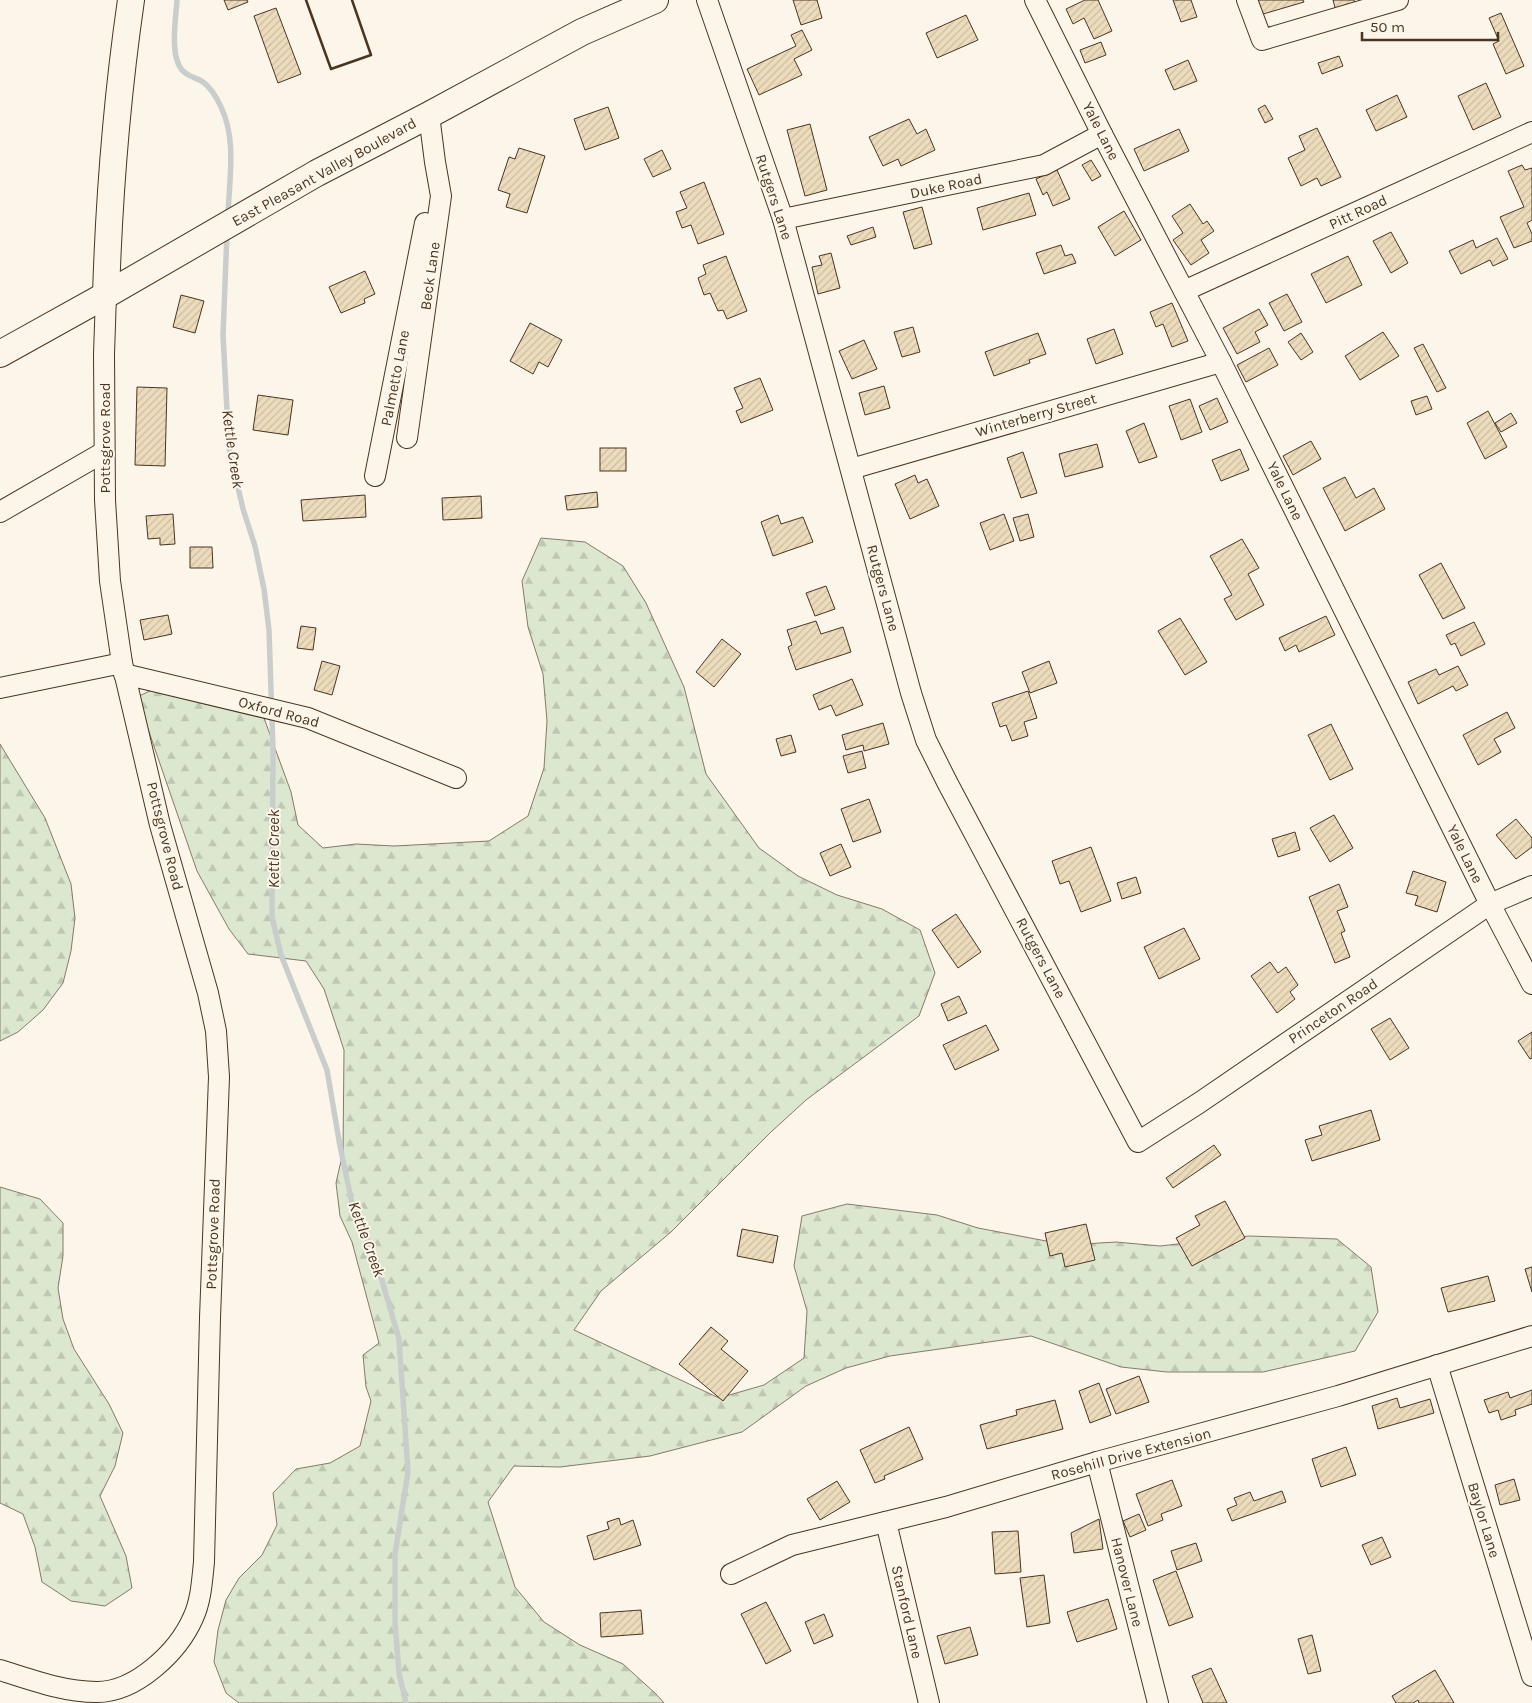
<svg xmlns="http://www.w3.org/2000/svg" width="1532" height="1703" font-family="Karla,sans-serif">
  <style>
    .forest { fill: url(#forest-firs); stroke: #887966 }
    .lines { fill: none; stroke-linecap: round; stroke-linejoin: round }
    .stream { stroke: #c9cecd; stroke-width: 5.5 }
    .building { fill: url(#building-hatch); stroke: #4a3520 }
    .minor-casing { stroke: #4a3520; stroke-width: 22 }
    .major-casing { stroke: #4a3520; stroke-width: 28 }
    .minor { stroke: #fbf6e9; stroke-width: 20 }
    .major { stroke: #fbf6e9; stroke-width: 26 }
    .wall { stroke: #4a3520; stroke-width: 2.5 }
    .labels { text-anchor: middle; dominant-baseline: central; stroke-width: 4; stroke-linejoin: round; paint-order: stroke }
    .street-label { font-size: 15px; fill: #4a3520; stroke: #fbf6e9 }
    .water-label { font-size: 16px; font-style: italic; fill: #4a3520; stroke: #fbf6e9 }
  </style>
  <defs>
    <pattern id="forest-firs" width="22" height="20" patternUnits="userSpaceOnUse" patternTransform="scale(1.25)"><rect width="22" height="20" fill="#dce7d0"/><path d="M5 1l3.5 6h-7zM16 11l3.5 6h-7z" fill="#bec7b2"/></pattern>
    <pattern id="building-hatch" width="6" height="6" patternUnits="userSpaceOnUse" patternTransform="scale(1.25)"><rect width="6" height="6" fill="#ecdcbc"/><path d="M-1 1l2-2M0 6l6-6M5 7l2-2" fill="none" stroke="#ccbda1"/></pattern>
  </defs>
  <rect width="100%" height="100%" fill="#fbf6e9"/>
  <g class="forest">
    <polygon points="541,538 585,542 623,566 646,603 684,687 706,774 759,848 798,876 837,895 882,909 920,930 935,973 919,1016 806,1100 771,1132 671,1232 601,1291 574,1330 719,1398 764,1385 804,1358 807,1311 794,1266 802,1216 847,1204 937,1215 978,1228 1067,1245 1116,1242 1160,1246 1249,1236 1337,1239 1371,1267 1378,1312 1355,1351 1263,1372 1167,1372 1121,1367 1031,1336 890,1356 846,1368 806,1386 742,1432 650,1456 560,1467 514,1466 488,1502 515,1587 544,1622 580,1645 623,1664 656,1694 664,1703 239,1703 226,1693 214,1662 218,1630 226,1600 239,1578 262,1555 277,1525 273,1493 296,1469 330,1463 360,1446 371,1401 366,1387 363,1355 379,1343 352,1242 340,1216 336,1183 343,1152 344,1050 324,989 306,961 248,954 229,929 197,871 137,697 167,683 264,718 291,792 298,825 323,848 356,844 394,846 489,841 528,816 544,768 547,721 543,674 528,627 522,581"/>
    <polygon points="0,744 45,818 71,884 75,918 71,951 63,983 43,1010 18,1032 0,1041"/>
    <polygon points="0,1187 40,1199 63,1223 63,1256 58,1288 63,1319 74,1349 109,1404 123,1433 115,1466 100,1496 126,1556 132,1588 105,1606 71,1601 42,1582 35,1547 23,1514 0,1503"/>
  </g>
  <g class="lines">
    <g class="stream">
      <path d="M 177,0 C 176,17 169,58 183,71 C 189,77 197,78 203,82 C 211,88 217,98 221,107 C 237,140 229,180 228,216"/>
      <polyline points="227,233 223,335 229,448 243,509 255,546 264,589 269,630 273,750 272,917 281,955 327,1070 340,1146 352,1203 377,1263 399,1339 408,1472 395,1554 395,1623 399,1673 406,1703"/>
    </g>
  </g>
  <g class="building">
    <polygon points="224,0 247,0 248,2 228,10"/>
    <polygon points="793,0 817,0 822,18 801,25"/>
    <polygon points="1085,0 1098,0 1112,31 1094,39 1084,18 1073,24 1066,9"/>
    <polygon points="1173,0 1191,0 1197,17 1181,22"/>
    <polygon points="1249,0 1303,0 1304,2 1253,17"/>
    <polygon points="1333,0 1354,0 1356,9 1337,15"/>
    <polygon points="276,8 301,74 278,83 254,16"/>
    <polygon points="1501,13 1524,66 1506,74 1493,44 1499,41 1489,18"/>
    <polygon points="966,15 978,40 937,58 926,33"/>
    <polygon points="802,30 812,50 794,59 802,75 759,95 747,69 796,46 791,35"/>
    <polygon points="1101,42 1106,55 1085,63 1080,50"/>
    <polygon points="1339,56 1343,66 1322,74 1318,63"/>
    <polygon points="1188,60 1197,81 1174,90 1165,70"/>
    <polygon points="1486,83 1501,117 1473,130 1458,96"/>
    <polygon points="1397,95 1407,117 1376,131 1366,110"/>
    <polygon points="1265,105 1273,119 1265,123 1258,109"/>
    <polygon points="608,107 619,138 585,150 574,119"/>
    <polygon points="909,119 917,134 926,129 935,150 901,166 898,159 883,166 869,137"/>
    <polygon points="810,124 827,190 805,196 787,130"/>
    <polygon points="1317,128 1341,177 1321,186 1317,178 1301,186 1288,158 1305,150 1299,136"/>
    <polygon points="1179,129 1189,151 1144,171 1134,149"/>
    <polygon points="519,148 545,156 527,213 506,207 510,194 498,190 509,157 515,159"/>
    <polygon points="662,150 671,169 653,177 644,159"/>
    <polygon points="1091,160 1101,176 1092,181 1082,165"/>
    <polygon points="1522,165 1525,170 1532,168 1532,220 1527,223 1532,234 1532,241 1514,248 1500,217 1524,207 1508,171"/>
    <polygon points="1057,170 1070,199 1053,206 1047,192 1043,195 1036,179"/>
    <polygon points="704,182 724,234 698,244 691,225 682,228 676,212 687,208 680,192"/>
    <polygon points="1029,193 1036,215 983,230 977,208"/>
    <polygon points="1190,204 1203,224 1207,221 1214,231 1201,240 1209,253 1191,265 1173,240 1183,233 1172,216"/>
    <polygon points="922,207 932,244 914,249 903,212"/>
    <polygon points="1124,211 1141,240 1115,256 1098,227"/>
    <polygon points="873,227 876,237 851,245 847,236"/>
    <polygon points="1391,232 1408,263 1391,273 1373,241"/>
    <polygon points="1497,238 1508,259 1493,266 1490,260 1461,274 1449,251 1473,240 1476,248"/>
    <polygon points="1061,245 1065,256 1072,254 1076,263 1044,274 1036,253"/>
    <polygon points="831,253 840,288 818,294 812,267 822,265 819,256"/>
    <polygon points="726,256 747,311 727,319 723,310 718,311 710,293 704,295 698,278 706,274 703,265"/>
    <polygon points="1348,256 1362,285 1326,303 1311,274"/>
    <polygon points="365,271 375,294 364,299 365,303 341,313 329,287"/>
    <polygon points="1287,294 1302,322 1284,331 1269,303"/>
    <polygon points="181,295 204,301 195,333 173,327"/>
    <polygon points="1172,303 1188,341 1172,347 1163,324 1156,327 1150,312"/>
    <polygon points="1259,309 1268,325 1255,332 1260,342 1237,354 1223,328"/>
    <polygon points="530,323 562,340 548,367 539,362 533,374 510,361"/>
    <polygon points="913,327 920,352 902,357 894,332"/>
    <polygon points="1114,329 1123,354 1096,364 1087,339"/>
    <polygon points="1383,332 1399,356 1360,380 1345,356"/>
    <polygon points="1038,333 1046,354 1029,360 1030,363 994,376 985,352"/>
    <polygon points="1301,333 1313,352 1301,360 1288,342"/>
    <polygon points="864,340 877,369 852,379 839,351"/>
    <polygon points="1423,344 1446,388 1437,392 1414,348"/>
    <polygon points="1269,348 1278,365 1246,382 1237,365"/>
    <polygon points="760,378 773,410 741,423 736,411 743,408 734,388"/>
    <polygon points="884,386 890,408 865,415 859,393"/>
    <polygon points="137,387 167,388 165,466 135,465"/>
    <polygon points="258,395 293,400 288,435 253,430"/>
    <polygon points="1427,396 1432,409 1416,415 1411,401"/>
    <polygon points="1217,398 1228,422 1210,430 1199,406"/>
    <polygon points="1190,399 1202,432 1181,440 1169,406"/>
    <polygon points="1488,411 1507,447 1485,459 1467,423"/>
    <polygon points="1511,413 1517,423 1501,432 1495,423"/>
    <polygon points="1144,423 1157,457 1139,463 1126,431"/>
    <polygon points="1311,441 1321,459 1293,475 1283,456"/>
    <polygon points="1097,444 1103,467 1065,477 1059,454"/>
    <rect x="600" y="448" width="26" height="23"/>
    <polygon points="1240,449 1249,470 1221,481 1212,460"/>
    <polygon points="1023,452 1037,493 1021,498 1007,458"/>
    <polygon points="915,475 918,483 927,479 939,506 910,519 895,484"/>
    <polygon points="1345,477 1356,498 1374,488 1385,509 1345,531 1323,488"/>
    <polygon points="597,492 598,507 567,510 565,496"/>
    <polygon points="365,495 366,517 303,521 301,500"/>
    <polygon points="481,496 482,518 443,520 442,498"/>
    <polygon points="173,514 175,544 160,545 160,538 148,539 146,516"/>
    <polygon points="1004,514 1014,541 990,550 980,523"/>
    <polygon points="1028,514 1034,537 1020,541 1013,518"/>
    <polygon points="778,515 781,524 803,517 813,542 773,556 761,522"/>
    <polygon points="1242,539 1259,568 1248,574 1264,605 1236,620 1224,599 1232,595 1210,556"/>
    <polygon points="190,547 212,547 213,568 190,568"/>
    <polygon points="1441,563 1465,608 1443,619 1419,575"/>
    <polygon points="826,586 835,609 815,616 806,593"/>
    <polygon points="168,615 172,634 144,640 140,620"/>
    <polygon points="1326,616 1335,635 1299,652 1296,645 1285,651 1279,638"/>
    <polygon points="1180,618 1207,662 1185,675 1158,631"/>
    <polygon points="816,621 821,634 843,627 851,652 796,670 788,647 792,645 787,630"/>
    <polygon points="1474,622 1485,644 1461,656 1455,643 1451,645 1446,635"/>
    <polygon points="301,626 316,628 313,650 297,648"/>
    <polygon points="722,639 741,654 714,687 696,672"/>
    <polygon points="322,661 340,666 332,695 314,690"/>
    <polygon points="1049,661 1057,683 1030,693 1022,672"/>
    <polygon points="1458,666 1468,685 1456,691 1453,686 1418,704 1408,682 1436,669 1439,675"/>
    <polygon points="852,679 863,705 836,716 831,705 819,710 813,695"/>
    <polygon points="1028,691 1037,718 1024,722 1028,736 1012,741 1006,725 1000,727 992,703"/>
    <polygon points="1507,712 1515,728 1494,739 1501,752 1478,765 1463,735"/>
    <polygon points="883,723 889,744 864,751 863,745 846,750 842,735"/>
    <polygon points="1331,724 1353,769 1330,780 1308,735"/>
    <polygon points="791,735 796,752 781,756 776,739"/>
    <polygon points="862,751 866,768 848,773 843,756"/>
    <polygon points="869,799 881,832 853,842 841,809"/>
    <polygon points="1334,815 1353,848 1330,862 1310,828"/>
    <polygon points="1516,819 1532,838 1532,847 1516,859 1496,835"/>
    <polygon points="1295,832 1300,850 1278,857 1272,839"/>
    <polygon points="841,844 851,867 830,876 820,853"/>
    <polygon points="1091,847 1111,901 1081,912 1069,881 1060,884 1052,861"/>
    <polygon points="1413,871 1446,882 1437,912 1415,905 1418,896 1406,893"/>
    <polygon points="1136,877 1141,893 1122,899 1117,883"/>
    <polygon points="1339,884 1348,907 1337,911 1345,931 1341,933 1350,957 1335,963 1309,897"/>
    <polygon points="956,914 981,952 958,968 932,930"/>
    <polygon points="1184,928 1200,959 1159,979 1144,947"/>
    <polygon points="1270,962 1278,973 1286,967 1298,985 1290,992 1295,999 1277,1013 1251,976"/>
    <polygon points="959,996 967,1013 948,1021 941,1004"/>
    <polygon points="1390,1018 1409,1048 1390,1060 1371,1029"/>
    <polygon points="986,1025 999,1050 955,1070 943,1045"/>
    <polygon points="1532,1032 1532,1058 1530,1059 1518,1041"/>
    <polygon points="1371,1110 1380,1140 1312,1161 1305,1140 1322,1135 1319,1126"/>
    <polygon points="1214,1145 1221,1155 1173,1188 1166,1178"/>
    <polygon points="1225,1201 1245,1238 1192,1266 1176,1238 1200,1225 1195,1216"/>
    <polygon points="1086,1224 1095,1260 1065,1267 1062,1253 1050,1256 1045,1233"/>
    <polygon points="742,1229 778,1236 773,1263 737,1256"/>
    <polygon points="1532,1267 1532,1292 1525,1269"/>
    <polygon points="1488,1276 1495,1301 1448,1312 1441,1288"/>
    <polygon points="711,1327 728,1341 721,1349 748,1371 723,1401 679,1364"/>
    <polygon points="1139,1376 1149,1402 1116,1414 1106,1389"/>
    <polygon points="1099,1383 1111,1415 1090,1423 1079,1391"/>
    <polygon points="1532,1390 1532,1404 1515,1410 1516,1415 1501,1420 1498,1410 1489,1413 1484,1400 1508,1392 1510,1398"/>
    <polygon points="1397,1398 1400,1408 1430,1399 1434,1413 1378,1429 1372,1406"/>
    <polygon points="1055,1400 1063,1429 987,1449 980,1425 1017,1415 1016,1410"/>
    <polygon points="909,1427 923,1459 884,1476 885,1479 875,1483 860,1450"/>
    <polygon points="1346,1447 1356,1475 1321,1487 1312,1459"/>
    <polygon points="1514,1479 1520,1500 1500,1505 1495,1485"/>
    <polygon points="1172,1480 1182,1506 1161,1514 1163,1520 1148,1526 1136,1494"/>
    <polygon points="837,1481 850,1502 820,1520 807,1499"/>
    <polygon points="1282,1491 1286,1502 1232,1521 1227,1509 1237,1505 1234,1498 1250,1492 1254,1501"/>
    <polygon points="1139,1514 1146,1530 1130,1537 1123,1521"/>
    <polygon points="619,1518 621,1525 633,1520 641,1545 594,1560 587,1536 609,1529 607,1522"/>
    <polygon points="1099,1519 1103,1549 1074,1553 1071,1533"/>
    <polygon points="1018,1531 1021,1572 995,1574 992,1532"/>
    <polygon points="1382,1537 1391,1557 1371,1565 1362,1545"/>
    <polygon points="1196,1543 1202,1561 1177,1570 1171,1551"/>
    <polygon points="1176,1571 1193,1617 1169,1626 1153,1580"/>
    <polygon points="1044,1575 1050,1623 1027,1627 1020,1578"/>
    <polygon points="1108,1599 1117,1629 1077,1642 1067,1612"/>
    <polygon points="766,1602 791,1651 766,1664 741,1614"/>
    <polygon points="641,1610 643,1634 601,1637 600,1613"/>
    <polygon points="824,1614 833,1636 814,1644 805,1622"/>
    <polygon points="970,1627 978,1655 945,1664 937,1636"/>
    <polygon points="1312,1635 1321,1671 1308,1674 1298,1639"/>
    <polygon points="1211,1668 1227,1703 1203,1703 1192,1676"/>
    <polygon points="1435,1670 1454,1703 1419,1703 1418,1700 1413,1703 1396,1703 1392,1696"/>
  </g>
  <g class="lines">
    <g class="minor-casing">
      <g id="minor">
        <polyline points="707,0 783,219 911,693 926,740 947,782 1138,1142 1199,1103 1490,904 1532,886"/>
        <polyline points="1035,0 1102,134 1221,362 1490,904 1532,984"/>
        <polyline points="1247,0 1262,40 1398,0"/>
        <polyline points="783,219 1044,165 1102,134"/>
        <polyline points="1184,291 1532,132"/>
        <polyline points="407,438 441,196 435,162 429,115"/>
        <polyline points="851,469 1221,362"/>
        <polyline points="375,476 425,223"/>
        <polyline points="0,512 104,452"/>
        <polyline points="124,674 308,718 456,778"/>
        <polyline points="0,688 122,663"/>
        <polyline points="1437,1365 1532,1676"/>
        <polyline points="1097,1462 1158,1703"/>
        <polyline points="886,1522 929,1703"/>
        <polyline points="731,1574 792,1545 946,1507 1097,1462 1338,1396 1532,1336"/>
        <path d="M 0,1670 C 31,1680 64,1692 97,1692 C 136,1692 178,1652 193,1618 C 201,1601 202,1581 204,1562 L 210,1318 L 219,1077 L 216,1031 L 208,993 L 160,825 L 122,663 L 110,581 L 105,500 L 104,354 L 106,295"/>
      </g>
    </g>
    <g class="major-casing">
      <g id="major">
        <path d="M 106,295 C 109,197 117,97 131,0"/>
        <polyline points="0,354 106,295 317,173 429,115 582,32 655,0"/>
      </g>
    </g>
    <use href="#minor" class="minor"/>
    <use href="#major" class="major"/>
    <polyline class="wall" points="306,0 331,69 371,55 352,0"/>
  </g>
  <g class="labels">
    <g class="street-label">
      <text transform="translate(1101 131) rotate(63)">Yale Lane</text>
      <text transform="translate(324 172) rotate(-29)">East Pleasant Valley Boulevard</text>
      <text transform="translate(946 186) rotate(-12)">Duke Road</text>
      <text transform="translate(774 197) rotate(72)">Rutgers Lane</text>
      <text transform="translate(1358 212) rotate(-25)">Pitt Road</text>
      <text transform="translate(430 276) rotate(-82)">Beck Lane</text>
      <text transform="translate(395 378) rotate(-79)">Palmetto Lane</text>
      <text transform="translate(1036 415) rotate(-16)">Winterberry Street</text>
      <text transform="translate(105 438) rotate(-90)">Pottsgrove Road</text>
      <text transform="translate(1285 491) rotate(64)">Yale Lane</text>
      <text transform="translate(883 588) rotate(75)">Rutgers Lane</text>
      <text transform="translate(279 712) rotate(15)">Oxford Road</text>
      <text transform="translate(165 836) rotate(76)">Pottsgrove Road</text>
      <text transform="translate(1465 854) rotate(64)">Yale Lane</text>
      <text transform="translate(1041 958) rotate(62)">Rutgers Lane</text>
      <text transform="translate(1333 1011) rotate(-34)">Princeton Road</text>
      <text transform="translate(213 1234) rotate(-88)">Pottsgrove Road</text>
      <text transform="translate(1131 1454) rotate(-15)">Rosehill Drive Extension</text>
      <text transform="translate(1484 1520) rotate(73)">Baylor Lane</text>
      <text transform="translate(1127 1582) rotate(76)">Hanover Lane</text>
      <text transform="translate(907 1612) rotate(77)">Stanford Lane</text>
    </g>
    <g class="water-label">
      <text transform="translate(233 449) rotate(82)">Kettle Creek</text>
      <text transform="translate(273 849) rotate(-90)">Kettle Creek</text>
      <text transform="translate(367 1239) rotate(70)">Kettle Creek</text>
    </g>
  </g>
  <path d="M1362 32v8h136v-8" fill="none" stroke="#4a3520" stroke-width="2.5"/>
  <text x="1370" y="32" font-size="15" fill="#4a3520" stroke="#fbf6e9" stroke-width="4" paint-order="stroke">50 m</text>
</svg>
